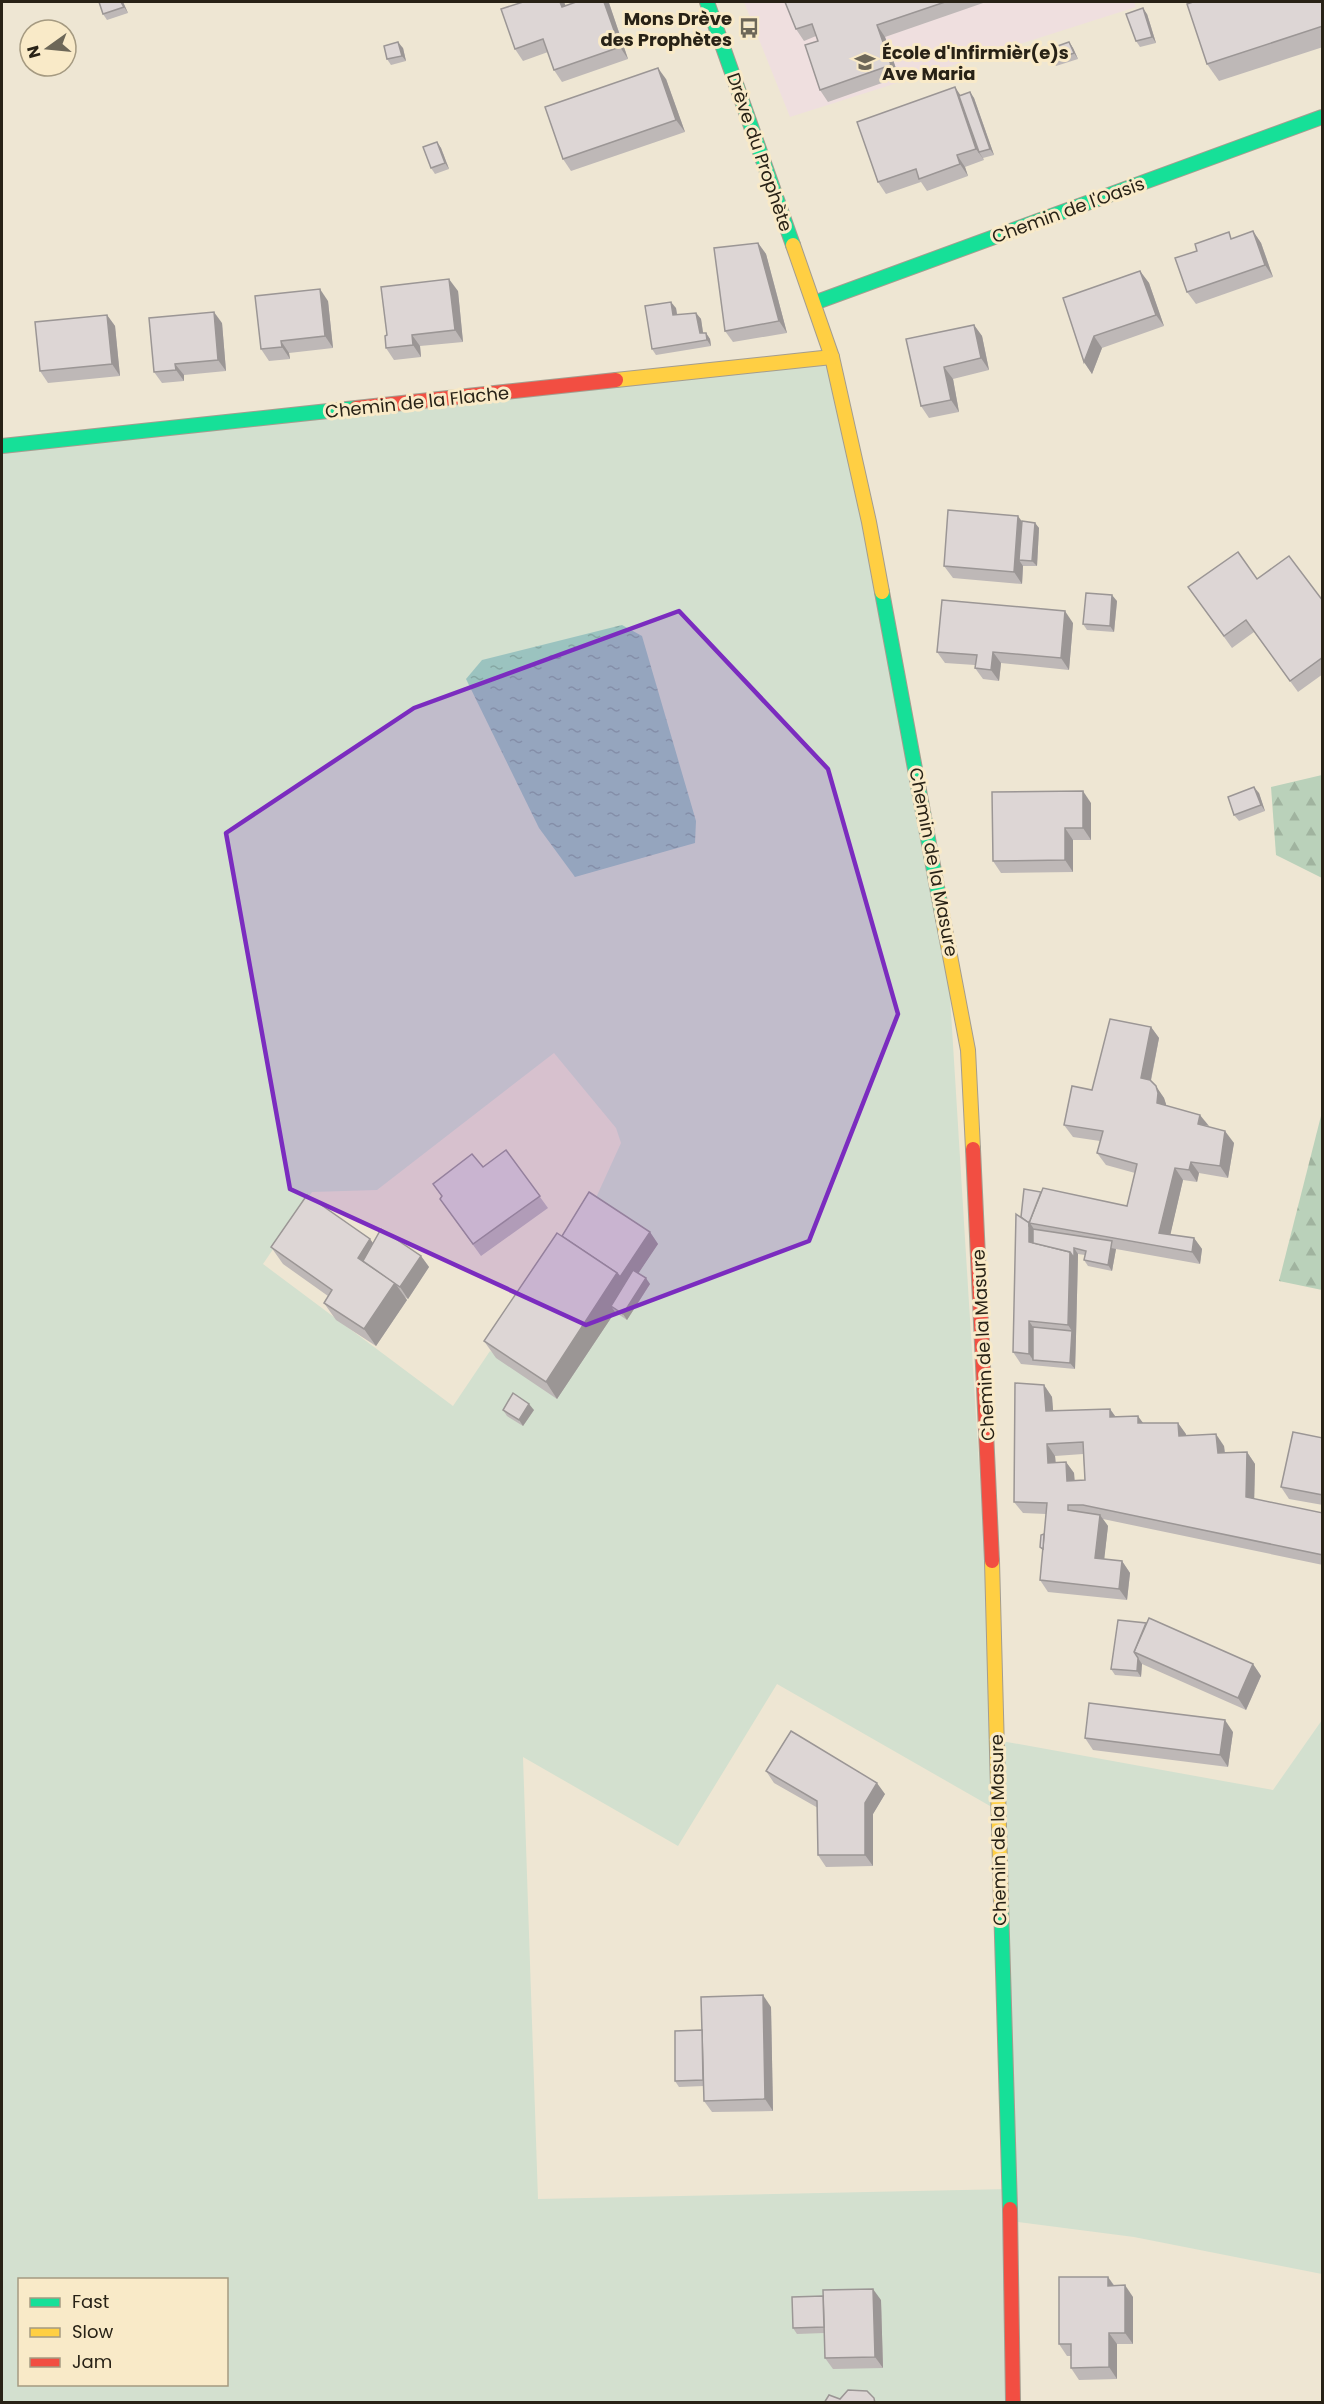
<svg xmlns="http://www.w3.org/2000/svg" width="1324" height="2404" font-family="Poppins,sans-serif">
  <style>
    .education { fill: #efdfdf }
    .green { fill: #d3e0cf; fill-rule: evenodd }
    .forest { fill: url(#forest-firs) }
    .water { fill: url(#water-ripples) }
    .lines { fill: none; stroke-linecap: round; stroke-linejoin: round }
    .fast-casing { stroke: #a49d8f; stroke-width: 16 }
    .slow-casing { stroke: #a49d8f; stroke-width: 16 }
    .jam-casing { stroke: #a49d8f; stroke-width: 16 }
    .fast { stroke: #16e098; stroke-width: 14 }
    .slow { stroke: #ffcf43; stroke-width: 14 }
    .jam { stroke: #f24e42; stroke-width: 14 }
    .wall { fill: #beb8b7; fill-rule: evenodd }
    .shaded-wall { fill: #9b9695 }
    .building { fill: #ddd6d5; stroke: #9b9695; stroke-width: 1.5; fill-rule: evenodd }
    .marked { fill: #7b2cbf; fill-opacity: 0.2; stroke: #7b2cbf; stroke-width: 4.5; stroke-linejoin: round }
    .labels { text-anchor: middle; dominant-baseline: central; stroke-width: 6; stroke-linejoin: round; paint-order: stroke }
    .poi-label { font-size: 18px; font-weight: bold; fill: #282216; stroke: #f9eac8; text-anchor: end }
    .street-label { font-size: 18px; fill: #282216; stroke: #f9eac8 }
  </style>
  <defs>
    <pattern id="forest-firs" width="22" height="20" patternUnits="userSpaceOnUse" patternTransform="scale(1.5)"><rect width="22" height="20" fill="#bad1ba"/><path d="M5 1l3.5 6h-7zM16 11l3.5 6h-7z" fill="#a0b39f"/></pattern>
    <pattern id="water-ripples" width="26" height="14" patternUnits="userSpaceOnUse" patternTransform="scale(1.5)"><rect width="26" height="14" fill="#9bc3bf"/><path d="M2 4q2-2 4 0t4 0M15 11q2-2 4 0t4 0" fill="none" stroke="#86a7a3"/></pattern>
  </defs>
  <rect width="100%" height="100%" fill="#eee6d3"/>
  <polygon class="education" points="744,2 1134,2 1136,7 790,117"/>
  <path class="green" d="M 832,357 L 945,915 L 996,1740 L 1273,1790 L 1322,1720 L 1322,2274 L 1134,2237 L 1011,2221 L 1013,2402 L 2,2402 L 2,446 ZM 554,1053 L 616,1128 L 621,1143 L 594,1202 L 551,1390 L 490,1351 L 453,1406 L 263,1264 L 312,1192 L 377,1190 ZM 777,1684 L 997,1810 L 1009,2189 L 538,2199 L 523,1757 L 678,1846 ZM 20,2280 L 226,2280 L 226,2384 L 20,2384 Z"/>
  <g class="forest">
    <polygon points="1322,775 1322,878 1276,855 1271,787"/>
    <polygon points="1322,1112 1322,1290 1279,1281"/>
  </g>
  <polygon class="water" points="622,625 642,636 696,821 695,843 575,877 539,828 466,679 482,660"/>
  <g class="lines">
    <g class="fast-casing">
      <g id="fast">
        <polyline points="707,2 793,245"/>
        <polyline points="814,303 1322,117"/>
        <polyline points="2,446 356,408"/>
        <polyline points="882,592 943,919"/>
        <polyline points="1001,1903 1010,2209"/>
      </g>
    </g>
    <g class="slow-casing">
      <g id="slow">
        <polyline points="793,245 832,357 869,522 882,592"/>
        <polyline points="616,380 832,357"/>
        <polyline points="943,919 968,1050 973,1149"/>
        <polyline points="992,1561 1001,1903"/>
      </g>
    </g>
    <g class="jam-casing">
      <g id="jam">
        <polyline points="356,408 616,380"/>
        <polyline points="973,1149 992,1561"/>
        <polyline points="1010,2209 1013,2402"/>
      </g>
    </g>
    <use href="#fast" class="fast"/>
    <use href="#slow" class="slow"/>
    <use href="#jam" class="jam"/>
  </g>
  <g class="wall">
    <polygon points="99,2 123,2 128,13 107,20 103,14"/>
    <polygon points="523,2 564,2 565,5 609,3 628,59 562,82 554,70 548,52 523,61 515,49"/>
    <polygon points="785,2 986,2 885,37 899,77 828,102 820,90 818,41 816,36 804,41 796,29"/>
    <polygon points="1323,2 1323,47 1219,81 1207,64"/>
    <polygon points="1147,14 1156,43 1140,47 1136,41"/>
    <polygon points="1069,42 1073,48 1078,59 1056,66 1052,61"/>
    <polygon points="403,48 406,61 391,65 387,59"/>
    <polygon points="666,79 685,132 571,171 563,159"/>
    <polygon points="955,87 960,96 970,92 974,98 994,155 983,158 984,160 965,167 968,176 927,191 921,182 886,194 878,182"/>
    <polygon points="437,142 441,148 449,169 435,174 431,168"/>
    <polygon points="1253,231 1261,243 1273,277 1196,304 1187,292 1233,238"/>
    <polygon points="758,243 766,254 787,333 733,342 725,331"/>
    <polygon points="1140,271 1149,283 1164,326 1102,348 1092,374 1084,362 1063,298"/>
    <polygon points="458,291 463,342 420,346 421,357 394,360 386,348 387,335"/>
    <polygon points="328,301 333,348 289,353 290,359 269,361 261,349"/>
    <polygon points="676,308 677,315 696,313 701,319 703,333 706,333 710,339 711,346 656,355 652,349"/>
    <polygon points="107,315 115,326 120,376 48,383 40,371"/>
    <polygon points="222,323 226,371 184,375 184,381 162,383 154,372"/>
    <polygon points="974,325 982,336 989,370 953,379 959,412 929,418 921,406 906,339"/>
    <polygon points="1022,521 1035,523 1039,528 1037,566 1023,566 1022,584 953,578 944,566"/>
    <polygon points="1257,579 1323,601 1323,674 1298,692 1254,632 1232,648 1188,587"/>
    <polygon points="1117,601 1114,632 1087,630 1083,624"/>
    <polygon points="1073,623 1069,670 1001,663 999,681 983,679 975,668 975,665 945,663 937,652"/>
    <polygon points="1259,793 1265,811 1239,821 1234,815"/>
    <polygon points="1091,803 1091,840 1073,840 1073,872 1001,873 993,861"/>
    <polygon points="1151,1027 1159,1038 1151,1081 1164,1098 1166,1105 1209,1127 1234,1143 1228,1178 1199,1173 1197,1182 1183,1180 1170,1235 1194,1238 1202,1249 1200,1264 1116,1249 1112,1271 1088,1266 1084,1260 1085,1255 1078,1254 1076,1337 1075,1369 1021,1364 1013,1352 1020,1217 1041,1192 1127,1206 1135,1173 1106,1165 1097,1153 1100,1141 1073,1137 1064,1125 1092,1090"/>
    <polygon points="506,1150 548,1208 481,1256 440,1199 442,1197 433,1184 483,1167"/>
    <polygon points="650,1232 658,1244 638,1273 650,1284 627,1320 615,1312 557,1399 496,1358 484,1341"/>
    <polygon points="370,1239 373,1243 421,1256 429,1267 408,1299 404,1297 407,1300 376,1346 336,1320 324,1303 328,1296 283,1264 271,1247"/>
    <path d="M 1044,1385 L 1052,1397 L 1053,1411 L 1110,1409 L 1115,1417 L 1143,1423 L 1178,1423 L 1186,1435 L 1224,1446 L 1225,1453 L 1247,1452 L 1255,1464 L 1254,1499 L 1323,1513 L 1323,1565 L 1103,1519 L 1108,1526 L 1104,1559 L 1122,1561 L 1130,1573 L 1127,1600 L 1048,1592 L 1040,1580 L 1043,1551 L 1040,1547 L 1044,1534 L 1046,1514 L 1023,1513 L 1014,1502 ZM 1083,1454 L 1085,1480 L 1075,1481 L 1074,1473 L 1066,1462 L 1056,1462 L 1055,1456 Z"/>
    <polygon points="503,1410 534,1410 523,1426 507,1416"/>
    <polygon points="1323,1438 1323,1505 1289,1499 1281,1487"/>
    <polygon points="1118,1620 1253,1664 1261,1676 1246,1710 1142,1664 1141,1677 1115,1675 1111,1669"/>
    <polygon points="1233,1732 1228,1767 1093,1750 1085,1738"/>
    <polygon points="766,1771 885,1794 873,1814 873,1866 826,1867 818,1855 818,1808 774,1783"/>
    <polygon points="771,2007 773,2111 712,2112 704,2101 704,2086 679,2087 675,2081 702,2030"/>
    <polygon points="1108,2277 1114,2285 1133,2297 1133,2344 1117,2344 1117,2379 1079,2380 1071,2368 1071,2356 1067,2356 1059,2344"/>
    <polygon points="881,2300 883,2368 833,2369 825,2358 824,2333 797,2334 793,2328"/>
  </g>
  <g class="shaded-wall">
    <polygon points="121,2 123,2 128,13 124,7"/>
    <polygon points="560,2 564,2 571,18 562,7"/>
    <polygon points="604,2 608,2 609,3 628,59 620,47"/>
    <polygon points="1143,8 1147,14 1156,43 1152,37"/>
    <polygon points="877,25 885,37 899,77 891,65"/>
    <polygon points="398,42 403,48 406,61 402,56"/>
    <polygon points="1069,42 1073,48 1078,59 1074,53"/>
    <polygon points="658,68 666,79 685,132 676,120"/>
    <polygon points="955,87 963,99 979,152 984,160 976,149"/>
    <polygon points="970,92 974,98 994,155 990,149"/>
    <polygon points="437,142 441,148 449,169 445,163"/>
    <polygon points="957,155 965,167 968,176 960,164"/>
    <polygon points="1253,231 1261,243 1273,277 1265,265"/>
    <polygon points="758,243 766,254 787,333 779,321"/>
    <polygon points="1140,271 1149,283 1164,326 1156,315"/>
    <polygon points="449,279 458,291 463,342 455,330"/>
    <polygon points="320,289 328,301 333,348 325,336"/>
    <polygon points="671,302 676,308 678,321 673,315"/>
    <polygon points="214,312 222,323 226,371 218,360"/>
    <polygon points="696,313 701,319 704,339 700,333"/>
    <polygon points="107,315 115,326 120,376 112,364"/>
    <polygon points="974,325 982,336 989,370 981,358"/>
    <polygon points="706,333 710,339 711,346 707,340"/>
    <polygon points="412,335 420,346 421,357 413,345"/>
    <polygon points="1094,336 1102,348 1092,374 1084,362"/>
    <polygon points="281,341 289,353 290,359 282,347"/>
    <polygon points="175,364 184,375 184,381 176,370"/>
    <polygon points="944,367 953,379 959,412 951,400"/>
    <polygon points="1018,516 1026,527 1019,560 1023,566 1022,584 1014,572"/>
    <polygon points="1035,523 1039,528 1037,566 1032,561"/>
    <polygon points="1112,595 1117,601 1114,632 1110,626"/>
    <polygon points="1065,611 1073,623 1069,670 1061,658"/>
    <polygon points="993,652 1001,663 999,681 991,670"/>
    <polygon points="1254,787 1259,793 1265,811 1261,805"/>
    <polygon points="1083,791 1091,803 1091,840 1083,828"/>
    <polygon points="1065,828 1073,840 1073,872 1065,860"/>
    <polygon points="1151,1027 1159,1038 1149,1089 1141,1078"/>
    <polygon points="1156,1086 1164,1098 1166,1104 1166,1114 1157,1103"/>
    <polygon points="1200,1115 1209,1126 1198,1124"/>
    <polygon points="1225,1131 1234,1143 1228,1178 1220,1166"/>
    <polygon points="1191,1162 1199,1173 1197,1182 1189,1170"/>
    <polygon points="1175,1168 1183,1180 1168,1245 1159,1233"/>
    <polygon points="1029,1223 1037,1235 1037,1249 1029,1242"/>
    <polygon points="650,1232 658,1244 628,1289 611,1306 615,1312 557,1399 546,1382 617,1273"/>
    <polygon points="1194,1238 1202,1249 1200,1264 1192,1252"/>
    <polygon points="370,1239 382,1256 373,1270 358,1258"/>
    <polygon points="1074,1248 1078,1254 1076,1337 1075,1369 1070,1363 1072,1331 1068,1325 1070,1252"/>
    <polygon points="1111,1248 1116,1249 1112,1271 1108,1265"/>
    <polygon points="421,1256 429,1267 408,1299 400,1287"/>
    <polygon points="646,1278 650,1284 627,1320 623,1314"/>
    <polygon points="395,1283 407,1300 376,1346 364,1329"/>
    <polygon points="1029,1321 1037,1333 1033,1360 1029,1354"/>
    <polygon points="1044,1385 1052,1397 1054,1422 1046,1411"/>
    <polygon points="529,1404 534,1410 523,1426 519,1420"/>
    <polygon points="1110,1409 1118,1420 1110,1417"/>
    <polygon points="1138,1416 1146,1427 1138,1423"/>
    <polygon points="1178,1423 1186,1434 1187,1447 1179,1436"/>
    <polygon points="1216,1434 1224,1446 1226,1465 1218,1453"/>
    <polygon points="1047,1444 1055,1456 1056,1474 1048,1463"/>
    <polygon points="1247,1452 1255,1464 1254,1509 1246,1497"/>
    <polygon points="1066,1462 1074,1473 1075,1493 1067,1481"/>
    <polygon points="1100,1515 1108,1526 1103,1570 1095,1558"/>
    <polygon points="1122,1561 1130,1573 1127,1600 1119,1589"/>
    <polygon points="1138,1658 1142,1664 1141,1677 1137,1671"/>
    <polygon points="1253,1664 1261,1676 1246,1710 1238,1698"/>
    <polygon points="1225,1720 1233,1732 1228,1767 1220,1755"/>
    <polygon points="877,1783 885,1794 873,1814 873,1866 865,1855 865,1803"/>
    <polygon points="763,1995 771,2007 773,2111 765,2099"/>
    <polygon points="1108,2277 1116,2289 1108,2286"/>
    <polygon points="1125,2285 1133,2297 1133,2344 1125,2333"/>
    <polygon points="873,2289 881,2300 883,2368 875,2357"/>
    <polygon points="1109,2333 1117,2344 1117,2379 1109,2367"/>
  </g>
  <g class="building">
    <polygon points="99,2 121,2 124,7 103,14"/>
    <polygon points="523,2 560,2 562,7 576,2 604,2 620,47 554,70 543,39 515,49 501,9"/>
    <polygon points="785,2 945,2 877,25 891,65 820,90 805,45 818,41 812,24 796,29"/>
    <polygon points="1193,2 1323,2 1323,26 1207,64 1187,4"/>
    <polygon points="1143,8 1152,37 1136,41 1126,14"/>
    <polygon points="398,42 402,56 387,59 384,46"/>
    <polygon points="1069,42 1074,53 1052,61 1049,49"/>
    <polygon points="658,68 676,120 563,159 545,107"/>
    <polygon points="955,87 976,149 957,155 960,164 919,179 916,169 878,182 857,122"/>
    <polygon points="970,92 990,149 979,152 959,96"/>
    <polygon points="437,142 445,163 431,168 423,147"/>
    <polygon points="1253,231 1265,265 1187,292 1175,258 1197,251 1195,244 1229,232 1231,239"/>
    <polygon points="758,243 779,321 725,331 714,248"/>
    <polygon points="1140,271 1156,315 1094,336 1084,362 1063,298"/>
    <polygon points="449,279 455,330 412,335 413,345 386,348 385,336 387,335 381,287"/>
    <polygon points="320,289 325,336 281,341 282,347 261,349 255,296"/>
    <polygon points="671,302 673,315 696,313 700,333 706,333 707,340 652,349 645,306"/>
    <polygon points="214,312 218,360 175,364 176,370 154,372 149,318"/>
    <polygon points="107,315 112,364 40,371 35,322"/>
    <polygon points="974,325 981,358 944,367 951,400 921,406 906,339"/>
    <polygon points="948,510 1018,516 1014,572 944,566"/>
    <polygon points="1022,521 1035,523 1032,561 1019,560"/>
    <polygon points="1238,552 1257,579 1289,556 1323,601 1323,657 1290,681 1246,620 1224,636 1188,587"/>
    <polygon points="1086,593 1112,595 1110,626 1083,624"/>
    <polygon points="942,600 1065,611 1061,658 993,652 991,670 975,668 977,655 937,652"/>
    <polygon points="1254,787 1261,805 1234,815 1228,797"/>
    <polygon points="1083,791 1083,828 1065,828 1065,860 993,861 992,792"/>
    <polygon points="1110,1019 1151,1027 1141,1078 1150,1080 1156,1086 1158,1093 1157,1103 1200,1115 1198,1124 1225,1131 1220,1166 1191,1162 1189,1170 1175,1168 1159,1233 1194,1238 1192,1252 1029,1223 1043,1188 1127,1206 1137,1164 1097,1153 1103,1131 1064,1125 1072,1086 1092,1090"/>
    <polygon points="506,1150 540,1196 473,1244 440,1199 442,1196 433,1184 472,1154 483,1167"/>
    <polygon points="1024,1189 1041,1192 1029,1223 1021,1217"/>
    <polygon points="589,1192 650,1232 620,1277 617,1273 562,1236"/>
    <polygon points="307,1195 370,1239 358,1258 395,1283 364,1329 324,1303 332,1290 271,1247"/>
    <polygon points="1016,1214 1029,1223 1029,1242 1070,1252 1068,1325 1029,1321 1029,1354 1013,1352"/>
    <polygon points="1029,1223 1033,1229 1112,1241 1108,1265 1084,1260 1086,1251 1074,1248 1074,1258 1070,1252 1033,1243 1033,1229 1029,1226"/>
    <polygon points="381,1229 421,1256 400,1287 363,1261"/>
    <polygon points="557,1233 617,1273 546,1382 484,1341"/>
    <polygon points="633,1270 646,1278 623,1314 611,1306"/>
    <polygon points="1033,1327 1072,1331 1070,1363 1033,1360"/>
    <path d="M 1015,1383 L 1044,1385 L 1046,1411 L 1110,1409 L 1110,1417 L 1138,1416 L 1138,1423 L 1178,1423 L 1179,1436 L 1216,1434 L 1218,1453 L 1247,1452 L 1246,1497 L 1323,1513 L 1323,1555 L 1083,1505 L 1068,1505 L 1068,1510 L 1100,1515 L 1095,1558 L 1122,1561 L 1119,1589 L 1040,1580 L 1047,1503 L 1014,1502 ZM 1083,1442 L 1085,1480 L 1067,1481 L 1066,1462 L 1048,1463 L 1047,1444 Z"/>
    <polygon points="513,1393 529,1404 519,1420 503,1410"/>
    <polygon points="1293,1432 1323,1438 1323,1495 1281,1487"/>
    <polygon points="1044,1534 1043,1549 1040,1547 1041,1535"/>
    <polygon points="1149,1618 1253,1664 1238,1698 1134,1652"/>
    <polygon points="1118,1620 1146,1623 1134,1652 1138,1658 1137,1671 1111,1669"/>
    <polygon points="1089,1703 1225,1720 1220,1755 1085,1738"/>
    <polygon points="791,1731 877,1783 865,1803 865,1855 818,1855 817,1801 766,1771"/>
    <polygon points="763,1995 765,2099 704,2101 701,1997"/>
    <polygon points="702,2030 703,2080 675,2081 675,2031"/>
    <polygon points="1059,2277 1108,2277 1108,2286 1125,2285 1125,2333 1109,2333 1109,2367 1071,2368 1071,2344 1059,2344"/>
    <polygon points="873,2289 875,2357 825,2358 823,2290"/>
    <polygon points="823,2296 824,2327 793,2328 792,2297"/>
    <polygon points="848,2390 867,2391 874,2398 875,2403 824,2403 829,2395 840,2399"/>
  </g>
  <path class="marked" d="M 679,611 L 828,769 L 898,1014 L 809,1241 L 586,1325 L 290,1189 L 226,833 L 414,708 Z"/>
  <defs>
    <g id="bus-bare" transform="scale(1.62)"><path d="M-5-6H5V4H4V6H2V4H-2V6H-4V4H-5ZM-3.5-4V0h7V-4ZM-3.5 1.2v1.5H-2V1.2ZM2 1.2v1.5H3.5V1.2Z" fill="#6d6758" stroke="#f9eac8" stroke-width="2.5" paint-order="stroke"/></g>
    <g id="university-bare" transform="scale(1.62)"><path d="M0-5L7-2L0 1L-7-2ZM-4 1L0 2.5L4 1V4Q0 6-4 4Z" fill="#6d6758" stroke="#f9eac8" stroke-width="2.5" paint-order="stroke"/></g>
  </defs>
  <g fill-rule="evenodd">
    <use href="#bus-bare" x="749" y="28"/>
    <use href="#university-bare" x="865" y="62"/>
  </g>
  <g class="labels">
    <g class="poi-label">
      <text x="732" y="18">Mons Drève<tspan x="732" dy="21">des Prophètes</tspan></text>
      <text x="882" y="52" text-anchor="start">École d'Infirmièr(e)s<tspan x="882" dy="21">Ave Maria</tspan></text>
    </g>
    <g class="street-label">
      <text transform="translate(760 152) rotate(71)">Drève du Prophète</text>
      <text transform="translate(1068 210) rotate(-20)">Chemin de l'Oasis</text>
      <text transform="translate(417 402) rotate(-6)">Chemin de la Flache</text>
      <text transform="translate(934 862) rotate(79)">Chemin de la Masure</text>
      <text transform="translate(983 1345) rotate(-93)">Chemin de la Masure</text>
      <text transform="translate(998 1830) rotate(-91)">Chemin de la Masure</text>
    </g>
  </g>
  <rect width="1324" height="2404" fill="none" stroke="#282216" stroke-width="6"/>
  <rect x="18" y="2278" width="210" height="108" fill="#f9eac8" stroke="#a59a81" stroke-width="1.5"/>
  <rect x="30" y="2298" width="30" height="9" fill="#16e098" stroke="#a59a81" stroke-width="1.5"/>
  <text x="72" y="2308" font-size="18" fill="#282216">Fast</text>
  <rect x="30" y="2328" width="30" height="9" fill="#ffcf43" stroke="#a59a81" stroke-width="1.5"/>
  <text x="72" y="2338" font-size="18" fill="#282216">Slow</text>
  <rect x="30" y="2358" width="30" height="9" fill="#f24e42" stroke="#a59a81" stroke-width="1.5"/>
  <text x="72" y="2368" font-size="18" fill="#282216">Jam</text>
  <g transform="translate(48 48) rotate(255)"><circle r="28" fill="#f9eac8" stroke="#a59a81" stroke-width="1.5"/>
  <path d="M0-4.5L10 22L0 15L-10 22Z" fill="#6d6758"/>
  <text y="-9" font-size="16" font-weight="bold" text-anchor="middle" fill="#282216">N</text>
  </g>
</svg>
